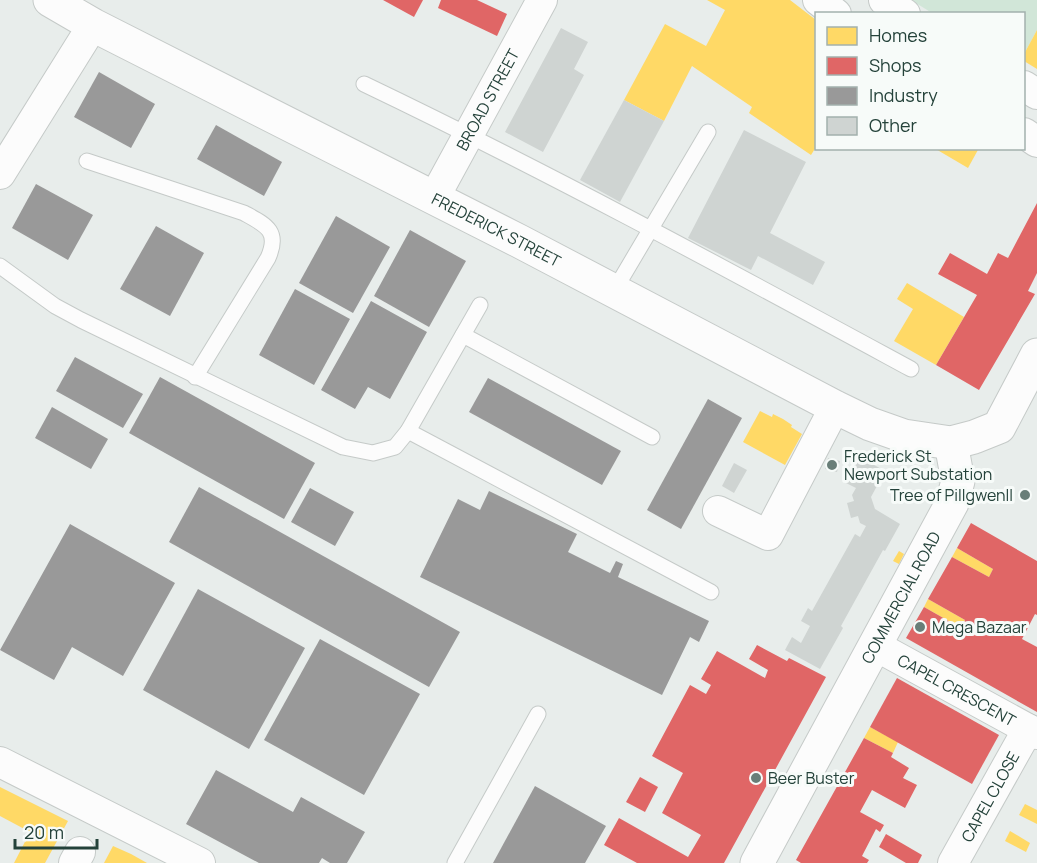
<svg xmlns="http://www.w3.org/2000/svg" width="1037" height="863" font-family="Manrope,sans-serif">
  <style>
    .green { fill: #d1e6d8 }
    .homes { fill: #ffd966 }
    .shops { fill: #e06666 }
    .industry { fill: #999 }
    .building { fill: #cfd4d2 }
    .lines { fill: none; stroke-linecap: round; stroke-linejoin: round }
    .service-casing { stroke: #c5cac8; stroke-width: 17 }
    .minor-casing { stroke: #c5cac8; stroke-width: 32 }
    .tertiary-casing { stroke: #c5cac8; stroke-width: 35 }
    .service { stroke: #fcfcfc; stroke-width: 15 }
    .minor { stroke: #fcfcfc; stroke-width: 30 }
    .tertiary { stroke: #fcfcfc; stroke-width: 33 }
    .poi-dot { fill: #697e78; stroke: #f7fbf9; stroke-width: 2 }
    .labels { text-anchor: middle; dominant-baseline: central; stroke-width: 6; stroke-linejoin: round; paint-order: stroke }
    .street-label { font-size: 16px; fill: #24423a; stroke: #f7fbf9 }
    .poi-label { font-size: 16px; fill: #24423a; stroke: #f7fbf9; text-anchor: start }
  </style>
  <rect width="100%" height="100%" fill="#e8edeb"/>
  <polygon class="green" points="911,0 1037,0 1037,30 1024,54 1024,14 932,13"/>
  <g class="homes">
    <polygon points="707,0 790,0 816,20 816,147 811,155 749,113 752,107 692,66 664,121 624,100 665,24 706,46 725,10"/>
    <polygon points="1037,30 1037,69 1024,61 1024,54"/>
    <polygon points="934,148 979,148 968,168"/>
    <polygon points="907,283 964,317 936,365 894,341 913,309 897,299"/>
    <polygon points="760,411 772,417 773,414 783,419 792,425 791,427 802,434 785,465 743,442"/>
    <polygon points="957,548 993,569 989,577 952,557"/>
    <polygon points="899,551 904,554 899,564 893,561"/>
    <polygon points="928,599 965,620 961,628 924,607"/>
    <polygon points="870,727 898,742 893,753 864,738"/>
    <polygon points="0,787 68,821 45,863 14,863 30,832 0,816"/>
    <polygon points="1025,804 1037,810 1037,824 1019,815"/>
    <polygon points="1010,831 1030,843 1026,852 1005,841"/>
    <polygon points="113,846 131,854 147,863 104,863"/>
  </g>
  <g class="shops">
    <polygon points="383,0 423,0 414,17"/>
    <polygon points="441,0 477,0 507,14 497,36 438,8"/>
    <polygon points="1037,203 1037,273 1028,291 1035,294 979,390 936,365 977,295 938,274 950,253 987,274 998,253 1008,258"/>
    <polygon points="971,523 1037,561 1037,615 1035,614 1022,639 1037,647 1037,712 906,638 924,607 961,628 965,620 928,599 952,557 989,577 993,569 957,548"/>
    <polygon points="757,645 787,661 789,658 826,677 724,863 637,863 604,845 619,818 688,857 701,835 662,813 683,773 652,756 690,685 706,694 711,685 701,679 717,651 765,678 768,670 749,659"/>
    <polygon points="897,678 999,735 972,784 870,727"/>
    <polygon points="864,738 893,753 891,757 909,768 903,778 917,785 905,808 872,790 860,812 884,825 880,832 876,829 862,856 869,860 867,863 801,863 796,860"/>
    <polygon points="640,777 658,787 645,812 626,802"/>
    <polygon points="886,834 922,855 918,863 906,863 879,847"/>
  </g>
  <g class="industry">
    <polygon points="99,72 155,104 131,148 74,117"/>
    <polygon points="216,125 282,162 264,196 197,159"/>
    <polygon points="36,184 93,215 68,260 12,228"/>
    <polygon points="336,216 390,247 353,313 299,283"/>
    <polygon points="156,226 204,253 170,316 120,289"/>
    <polygon points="410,230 466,261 429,327 374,296"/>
    <polygon points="295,289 350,319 314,385 259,355"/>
    <polygon points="371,301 427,332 390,399 368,387 355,409 321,390"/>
    <polygon points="75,357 143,394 123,428 56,391"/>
    <polygon points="160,377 315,463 284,519 129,433"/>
    <polygon points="488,378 621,451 602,485 469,412"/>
    <polygon points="708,399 742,418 681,529 647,510"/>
    <polygon points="52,407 108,439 91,469 35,438"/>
    <polygon points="199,487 460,632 429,687 169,542"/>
    <polygon points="310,488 354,512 335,546 291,522"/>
    <polygon points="489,491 577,534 568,552 610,573 616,561 623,564 618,577 709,621 699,642 690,637 662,695 420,577 458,499 480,510"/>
    <polygon points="70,524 175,583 123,676 72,647 54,680 0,650"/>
    <polygon points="198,589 305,648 249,749 143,690"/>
    <polygon points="320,639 420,694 364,795 264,740"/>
    <polygon points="216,770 293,812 301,797 365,832 347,863 330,863 322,858 319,863 259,863 186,824"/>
    <polygon points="535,786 606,826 585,863 493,863"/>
  </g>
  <g class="building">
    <polygon points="561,28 588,42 574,69 584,75 543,152 505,132"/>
    <polygon points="624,100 664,121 620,202 580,180"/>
    <polygon points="744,130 806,162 770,233 825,262 813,285 758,256 751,270 688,238"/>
    <polygon points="858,456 885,471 871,497 875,509 900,524 885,551 883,550 841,626 843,628 820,669 785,650 792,637 801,643 810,626 801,621 808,608 812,611 855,534 860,537 866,526 860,523 858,516 851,518 847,503 854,501 852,495 856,488 844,482"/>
    <polygon points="828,458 840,461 837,472 825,469"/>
    <polygon points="734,463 747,470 734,493 722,486"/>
  </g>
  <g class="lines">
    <g class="service-casing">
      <g id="service">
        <path d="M 364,84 C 550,173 730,271 911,369"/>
        <path d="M 87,161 L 244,213 C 266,225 280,231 268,258 L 195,377"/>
        <polyline points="0,266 55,306 81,320 343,447 373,453 395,447 408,431 480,305"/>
        <polyline points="614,291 708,132"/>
        <polyline points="463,335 652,437"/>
        <polyline points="408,431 711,592"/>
        <polyline points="455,863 538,714"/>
      </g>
    </g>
    <g class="minor-casing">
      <g id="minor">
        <polyline points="818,0 836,14"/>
        <polyline points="884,0 905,14"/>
        <polyline points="1024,86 1037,94"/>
        <polyline points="1024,133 1037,142"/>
        <polyline points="0,174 93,25"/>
        <path id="s1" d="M 434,198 L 542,0"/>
        <polyline points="718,511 768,535 835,407"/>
        <path id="s2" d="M 876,646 L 1037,734"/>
        <polyline points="0,762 200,863"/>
        <polyline points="74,863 80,852"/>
        <path id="s3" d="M 953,863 L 1028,729"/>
      </g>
    </g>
    <g class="tertiary-casing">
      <g id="tertiary">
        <path id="s4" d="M 50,0 L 93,25 L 519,241 L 835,407 L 870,424 L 904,436 L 951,443 L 974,437 L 999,427 L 1037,355"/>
        <path id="s5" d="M 757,863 L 952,503 L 958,481 L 951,443"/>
      </g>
    </g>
    <use href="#service" class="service"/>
    <use href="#minor" class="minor"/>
    <use href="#tertiary" class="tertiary"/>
  </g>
  <g class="poi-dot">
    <circle cx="832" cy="465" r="6"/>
    <circle cx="1025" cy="495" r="6"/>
    <circle cx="920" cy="627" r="6"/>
    <circle cx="756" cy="778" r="6"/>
  </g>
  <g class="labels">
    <g class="street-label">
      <text stroke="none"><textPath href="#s1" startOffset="112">BROAD STREET</textPath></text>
      <text stroke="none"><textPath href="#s4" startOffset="502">FREDERICK STREET</textPath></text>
      <text stroke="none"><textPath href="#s5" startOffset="302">COMMERCIAL ROAD</textPath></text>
      <text stroke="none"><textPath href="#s2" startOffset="92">CAPEL CRESCENT</textPath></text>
      <text stroke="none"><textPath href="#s3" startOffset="76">CAPEL CLOSE</textPath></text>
    </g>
    <g class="poi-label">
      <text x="844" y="456">Frederick St<tspan x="844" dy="18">Newport Substation</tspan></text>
      <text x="1013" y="495" text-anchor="end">Tree of Pillgwenll</text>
      <text x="932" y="627">Mega Bazaar</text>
      <text x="768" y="778">Beer Buster</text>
    </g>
  </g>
  <rect x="815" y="12" width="210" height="138" fill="#f7fbf9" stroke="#a3b1ad" stroke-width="1.5"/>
  <rect x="827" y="27" width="30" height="18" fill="#ffd966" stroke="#a3b1ad" stroke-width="1.5"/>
  <text x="869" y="42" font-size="18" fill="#24423a">Homes</text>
  <rect x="827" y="57" width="30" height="18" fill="#e06666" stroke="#a3b1ad" stroke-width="1.5"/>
  <text x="869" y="72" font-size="18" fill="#24423a">Shops</text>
  <rect x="827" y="87" width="30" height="18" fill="#999999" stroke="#a3b1ad" stroke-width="1.5"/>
  <text x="869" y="102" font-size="18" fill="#24423a">Industry</text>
  <rect x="827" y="117" width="30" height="18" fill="#cfd4d2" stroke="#a3b1ad" stroke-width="1.5"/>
  <text x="869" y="132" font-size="18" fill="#24423a">Other</text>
  <path d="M15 839v9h82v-9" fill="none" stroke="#24423a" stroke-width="3"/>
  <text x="24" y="839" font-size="18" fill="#24423a" stroke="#f7fbf9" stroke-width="4.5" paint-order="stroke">20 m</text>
</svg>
